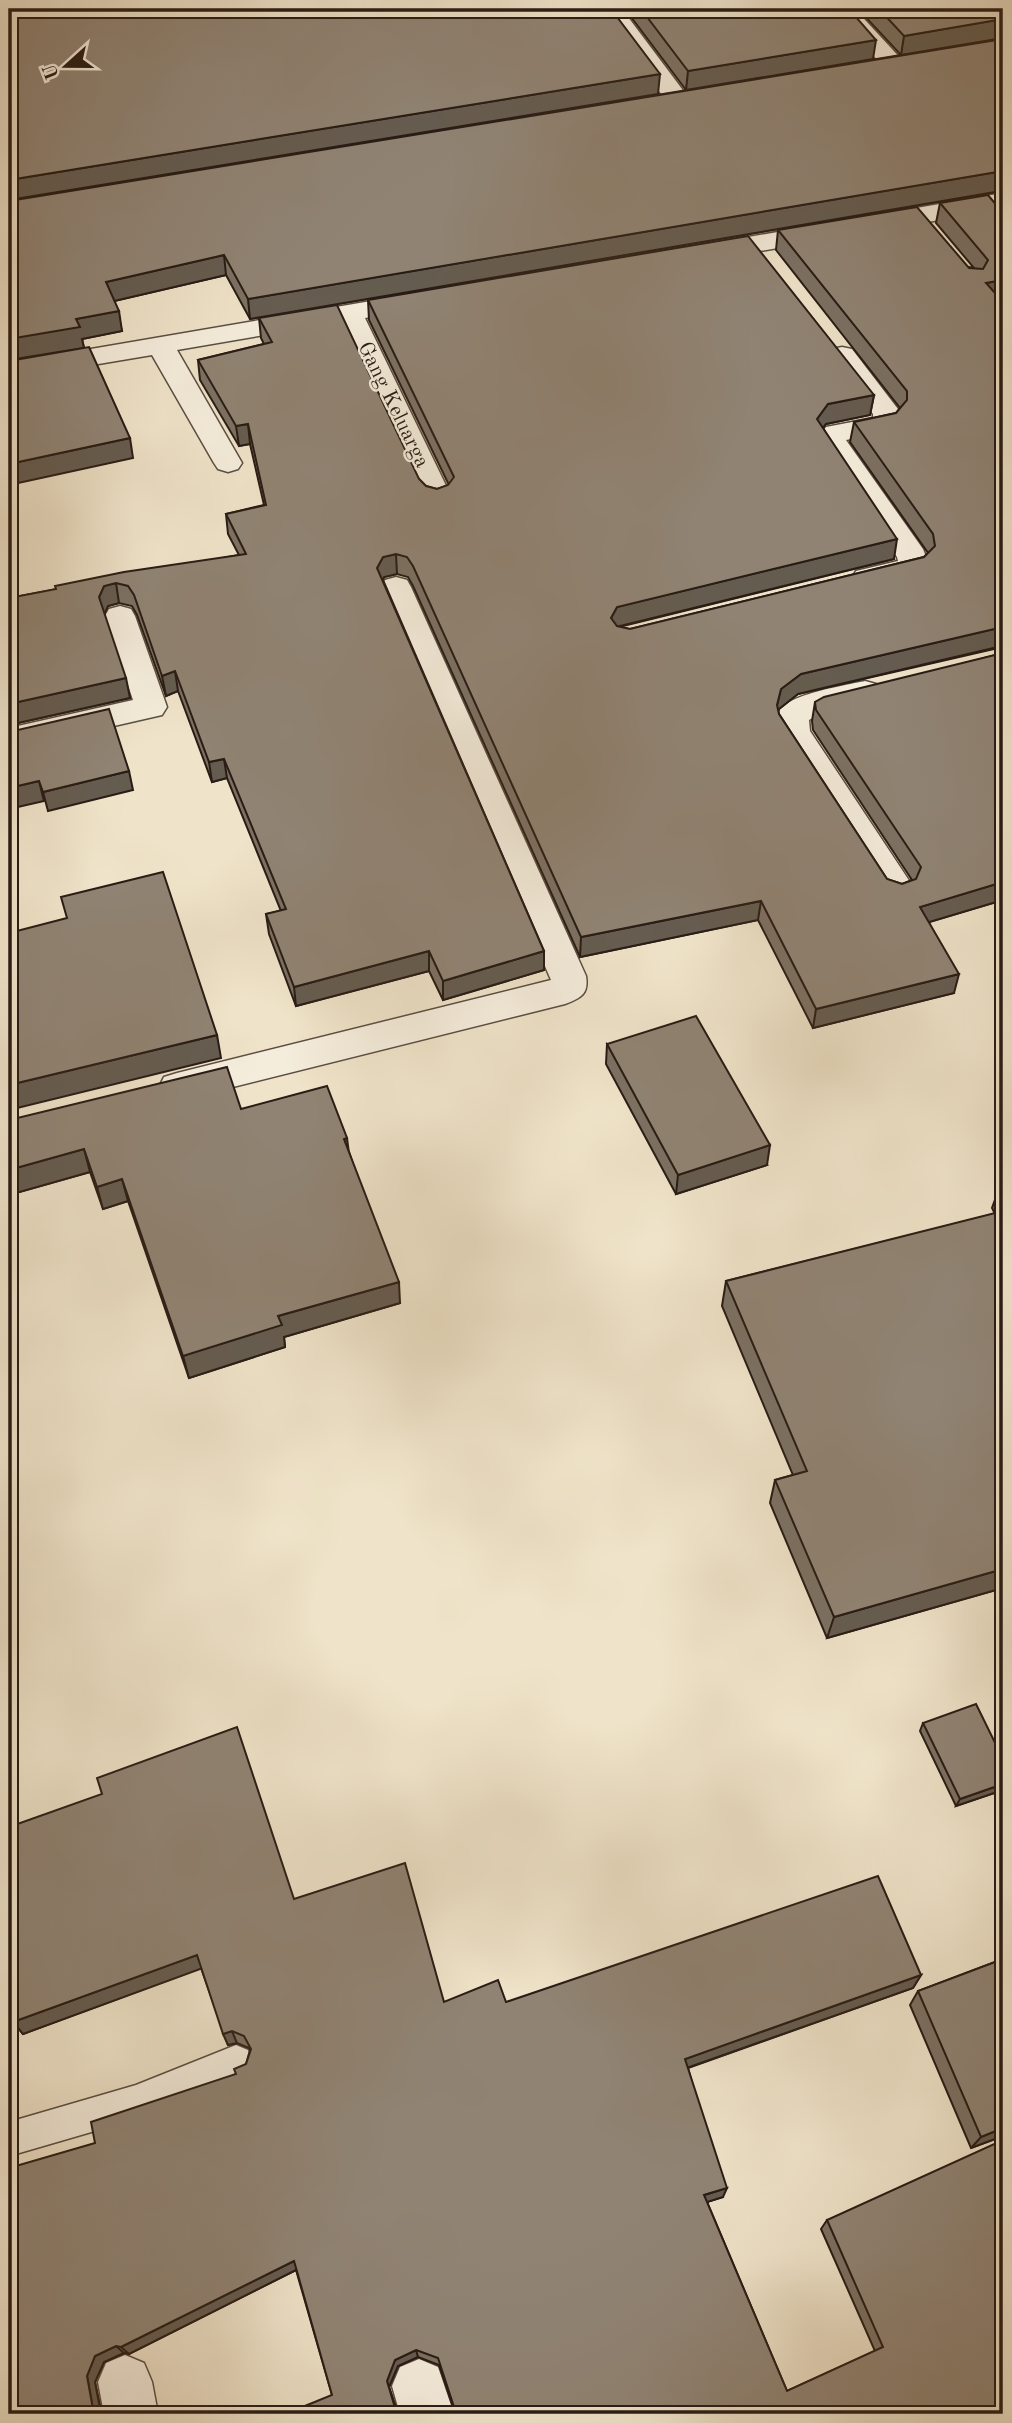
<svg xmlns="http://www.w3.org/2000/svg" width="1012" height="2423" font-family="'Old Standard TT',serif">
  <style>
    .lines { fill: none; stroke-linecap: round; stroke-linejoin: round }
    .service-casing { stroke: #5a4e42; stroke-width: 3 }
    .minor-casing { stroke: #5a4e42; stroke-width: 3 }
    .service { fill: #f5eddc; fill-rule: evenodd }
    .minor { fill: #f5eddc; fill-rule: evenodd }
    .wall { fill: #7c7163; stroke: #291c15; stroke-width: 2; fill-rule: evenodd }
    .shaded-wall { fill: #655c50; stroke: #291c15; stroke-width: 2 }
    .building { fill: #908373; stroke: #291c15; stroke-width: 2; fill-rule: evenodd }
    .labels { text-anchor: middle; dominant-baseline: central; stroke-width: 5; stroke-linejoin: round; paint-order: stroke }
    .far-street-label { font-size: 21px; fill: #291c15; stroke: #f5eddc }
  </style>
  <rect width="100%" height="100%" fill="#efe3c9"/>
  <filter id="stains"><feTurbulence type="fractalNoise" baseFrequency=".00286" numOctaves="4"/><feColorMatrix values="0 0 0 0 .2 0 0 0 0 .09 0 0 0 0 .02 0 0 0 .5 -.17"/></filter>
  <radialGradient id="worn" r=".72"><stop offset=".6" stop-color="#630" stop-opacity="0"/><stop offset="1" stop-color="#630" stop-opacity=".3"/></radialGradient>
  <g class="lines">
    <g class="service-casing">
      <polygon id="service" points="236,2045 248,2050 253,2062 248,2074 136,2119 9,2156 9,2122 136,2085"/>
    </g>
    <g class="minor-casing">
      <g id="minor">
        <polygon points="599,9 622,9 691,101 688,106 679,108 670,106"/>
        <polygon points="832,9 855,9 903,61 907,66 903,71 887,71"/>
        <polygon points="1003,193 1003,209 702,261 693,259 689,253 693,247 702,245"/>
        <polygon points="418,293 427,295 431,301 427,307 365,318 452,498 447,504 437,507 427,504 422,498 340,322 177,350 242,463 238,469 228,472 218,469 214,463 152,355 9,379 9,363"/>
        <path d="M 842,347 L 852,349 L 901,413 L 901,419 L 892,431 L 846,440 L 923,549 L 929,564 C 919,580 874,590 856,585 L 852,578 L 856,571 L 898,561 L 897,557 L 817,439 L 826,427 L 873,418 L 873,414 L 828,355 L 832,349 Z"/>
        <path d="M 396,577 L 407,580 L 411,587 L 586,976 C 589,994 581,998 565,1004 L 177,1101 L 164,1097 L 159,1087 L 164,1077 L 177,1073 L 551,980 L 381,587 L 385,580 Z"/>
        <polygon points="120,606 131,609 135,616 167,707 162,715 9,750 9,728 133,700 105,616 109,609"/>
        <path d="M 865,681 L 876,684 L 881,692 L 876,700 L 820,714 L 809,720 L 810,731 L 914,888 L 909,897 L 897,901 L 885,897 L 778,732 C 777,727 775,719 776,715 C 781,695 847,685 865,681 Z"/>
        <polygon points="125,2355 144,2363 152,2382 158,2414 104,2414 98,2382 106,2363"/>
        <polygon points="419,2359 438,2367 454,2414 400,2414 392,2386 400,2367"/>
      </g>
    </g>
    <use href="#service" class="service"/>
    <use href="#minor" class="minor"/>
  </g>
  <g class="wall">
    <polygon points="625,9 849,9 873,59 686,90"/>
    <polygon points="858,9 1003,9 1003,188 1001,191 250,319 226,275 114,301 122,331 82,339 84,348 9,201 901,55"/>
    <polygon points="940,203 1003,213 1003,299 1001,299 1003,302 1003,647 798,694 779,709 778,711 779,714 887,879 902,884 912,880 813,730 812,721 815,702 1003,653 1003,900 929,922 954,993 813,1028 758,920 580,957 413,586 408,577 397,574 384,577 383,580 544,951 544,970 443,1000 429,971 296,1006 269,934 266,914 281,911 227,778 212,782 178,691 166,696 137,615 132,606 119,603 108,606 104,614 130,698 9,725 9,598 239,555 228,534 226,514 264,505 250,444 239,446 200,380 198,360 264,344 261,338 259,318 426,486 437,489 449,485 369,320 368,300 874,395 870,415 826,424 823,428 894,559 619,627 630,629 924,557 928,553 850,442 854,422 896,413 900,408 776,250 778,230 974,268 936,223"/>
    <polygon points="607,1044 767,1165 676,1194 606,1064"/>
    <polygon points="241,1109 349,1152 400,1303 284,1337 285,1347 189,1378 128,1201 103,1209 90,1172 9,1195 9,1120"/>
    <polygon points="1003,1182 1003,1588 827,1638 770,1503 775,1480 793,1475 722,1306 726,1281 995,1214 992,1208 1001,1183"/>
    <polygon points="923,1723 1003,1759 1003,1790 956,1806 920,1731"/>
    <path d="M 294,1899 L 444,2002 L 506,2002 L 921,1975 L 913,1988 L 688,2068 L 723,2197 L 707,2202 L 787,2391 L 875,2351 L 821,2229 L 827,2220 L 1003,2414 L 301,2414 L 332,2395 L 296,2270 L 129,2354 L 124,2353 L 104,2362 L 95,2382 L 101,2410 L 112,2411 L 116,2414 L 9,2414 L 95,2143 L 236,2074 L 246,2064 L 250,2050 L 249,2048 L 237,2043 L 228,2045 L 201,1968 L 23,2034 L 13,2022 ZM 418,2357 L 439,2365 L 454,2410 L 397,2411 L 389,2387 L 398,2366 Z"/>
    <polygon points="1003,1959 1003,2136 971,2148 910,2005 918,1991"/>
  </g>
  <g class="shaded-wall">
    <polygon points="1003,19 1003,38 901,55 904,36"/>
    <polygon points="876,40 873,59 686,90 688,71"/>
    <polygon points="660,74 658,94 9,200 9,180"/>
    <polygon points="1003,171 1003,188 1001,191 250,319 248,299"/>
    <polygon points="224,255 226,275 110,302 106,282"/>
    <polygon points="1003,280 1003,299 982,303 986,283"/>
    <polygon points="119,311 122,331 82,339 84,348 9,360 9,339 76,319"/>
    <polygon points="874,395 870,415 826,424 814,439 817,419 828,404"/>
    <polygon points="248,424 250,444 239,446 236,426"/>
    <polygon points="130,438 133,458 9,485 9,464"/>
    <polygon points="897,539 894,559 616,627 611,618 617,607"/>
    <polygon points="396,554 397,574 384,577 379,588 377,568 383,557"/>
    <polygon points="116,583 119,603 108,606 103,617 99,597 104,586"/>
    <polygon points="1003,627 1002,646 798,694 779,709 775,725 777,705 781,689 801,674"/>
    <polygon points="175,671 178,691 166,696 162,676"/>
    <polygon points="126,678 130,698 9,725 9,704"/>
    <polygon points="224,759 227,778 212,782 209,762"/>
    <polygon points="129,771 133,790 48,811 43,792"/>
    <polygon points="39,781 44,801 9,809 9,788"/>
    <polygon points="1003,882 1003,900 916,926 920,907"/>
    <polygon points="761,901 758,920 580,957 581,937"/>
    <polygon points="429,951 429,971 296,1006 294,987"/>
    <polygon points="544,951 544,970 443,1000 443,981"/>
    <polygon points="959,974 954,993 813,1028 816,1009"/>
    <polygon points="217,1035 221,1058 9,1110 9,1085"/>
    <polygon points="347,1138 350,1161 344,1139"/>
    <polygon points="770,1145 767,1165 676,1194 678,1175"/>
    <polygon points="84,1149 90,1172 9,1195 9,1170"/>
    <polygon points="122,1179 128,1201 103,1209 97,1187"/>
    <polygon points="399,1282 400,1303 284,1337 285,1347 189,1378 183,1356 278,1316"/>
    <polygon points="1003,1569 1003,1588 827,1638 834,1617"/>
    <polygon points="1003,1784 1003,1790 956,1806 960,1799"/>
    <polygon points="197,1955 203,1968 23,2034 13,2022"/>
    <polygon points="921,1975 913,1988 681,2070 685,2059"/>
    <polygon points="232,2031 237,2043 228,2045 223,2034"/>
    <polygon points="1003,2128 1003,2136 971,2148 981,2137"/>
    <polygon points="727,2188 723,2197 701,2204 704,2195"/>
    <polygon points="294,2261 298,2269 129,2354 121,2347"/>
    <polygon points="116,2346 124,2353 104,2362 95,2382 101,2414 93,2409 87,2376 95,2356"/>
    <polygon points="416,2350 418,2357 398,2366 389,2387 398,2414 387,2381 395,2360"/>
  </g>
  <g class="building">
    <polygon points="9,9 611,9 660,74 9,180"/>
    <polygon points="641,9 849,9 876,40 688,71"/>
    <polygon points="879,9 1003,9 1003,19 904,36"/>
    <polygon points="1003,39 1003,171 248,299 224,255 106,282 119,311 76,319 80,327 9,339 9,201"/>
    <polygon points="988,195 1003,213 1003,280 986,283 1003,302 1003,627 801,674 781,689 777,705 779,714 887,879 902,884 916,879 921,867 816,710 815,702 824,697 1003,653 1003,882 920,907 959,974 816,1009 761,901 581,937 413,566 407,557 396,554 383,557 377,568 544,951 443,981 429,951 294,987 266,914 286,909 224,759 209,762 175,671 162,676 134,595 128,586 116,583 104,586 99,597 126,678 9,704 9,598 56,589 55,586 124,572 246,554 226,514 266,505 248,424 236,426 198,360 272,342 259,318 337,305 419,479 426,486 437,489 448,485 454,477 368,300 748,236 874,395 828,404 817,419 897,539 617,607 611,618 617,626 630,629 924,557 935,546 933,534 854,422 896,413 907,400 907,391 778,230 917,207 969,268 983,269 988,260 940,203"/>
    <polygon points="89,347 130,438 9,464 9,361"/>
    <polygon points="109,709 129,771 43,792 39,781 9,788 9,732"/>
    <polygon points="163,872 217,1035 9,1085 9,933 67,918 61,897"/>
    <polygon points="696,1016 770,1145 678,1175 607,1044"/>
    <polygon points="227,1067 241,1109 327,1086 347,1138 344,1139 399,1282 278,1316 282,1325 183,1356 122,1179 97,1187 84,1149 9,1170 9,1120"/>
    <polygon points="1003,1211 1003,1569 834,1617 775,1480 807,1471 726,1281"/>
    <polygon points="976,1704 1003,1759 1003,1784 960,1799 923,1723"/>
    <path d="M 237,1727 L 294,1899 L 405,1863 L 444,2002 L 498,1980 L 506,2002 L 878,1876 L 921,1975 L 685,2059 L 727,2188 L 704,2195 L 787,2391 L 883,2347 L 827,2220 L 1003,2140 L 1003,2414 L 301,2414 L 300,2408 L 332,2395 L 294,2261 L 121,2347 L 116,2346 L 95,2356 L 87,2376 L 93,2409 L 112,2411 L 112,2414 L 9,2414 L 9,2168 L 95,2143 L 91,2122 L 236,2074 L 234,2069 L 246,2064 L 251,2049 L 244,2036 L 232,2031 L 223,2034 L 197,1955 L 13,2022 L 9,2001 L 9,1827 L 102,1794 L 97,1778 ZM 416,2350 L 438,2358 L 455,2410 L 396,2411 L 387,2381 L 395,2360 Z"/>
    <polygon points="1003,1959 1003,2128 981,2137 918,1991"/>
  </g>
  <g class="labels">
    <g class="far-street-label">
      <text transform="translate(393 405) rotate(64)">Gang Keluarga</text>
    </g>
  </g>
  <rect width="1012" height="2423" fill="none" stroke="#efe3c9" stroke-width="35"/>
  <rect x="10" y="10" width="991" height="2402" fill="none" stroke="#291c15" stroke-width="3.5"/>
  <rect x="18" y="18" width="977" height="2388" fill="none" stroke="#291c15" stroke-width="2"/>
  <g transform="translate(66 66) rotate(249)" stroke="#f5eddc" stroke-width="5" paint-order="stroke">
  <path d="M0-5L12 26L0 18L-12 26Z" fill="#291c15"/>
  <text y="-10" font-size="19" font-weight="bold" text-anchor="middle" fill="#291c15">U</text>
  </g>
  <rect width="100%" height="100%" filter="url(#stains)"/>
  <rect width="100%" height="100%" fill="url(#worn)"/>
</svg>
